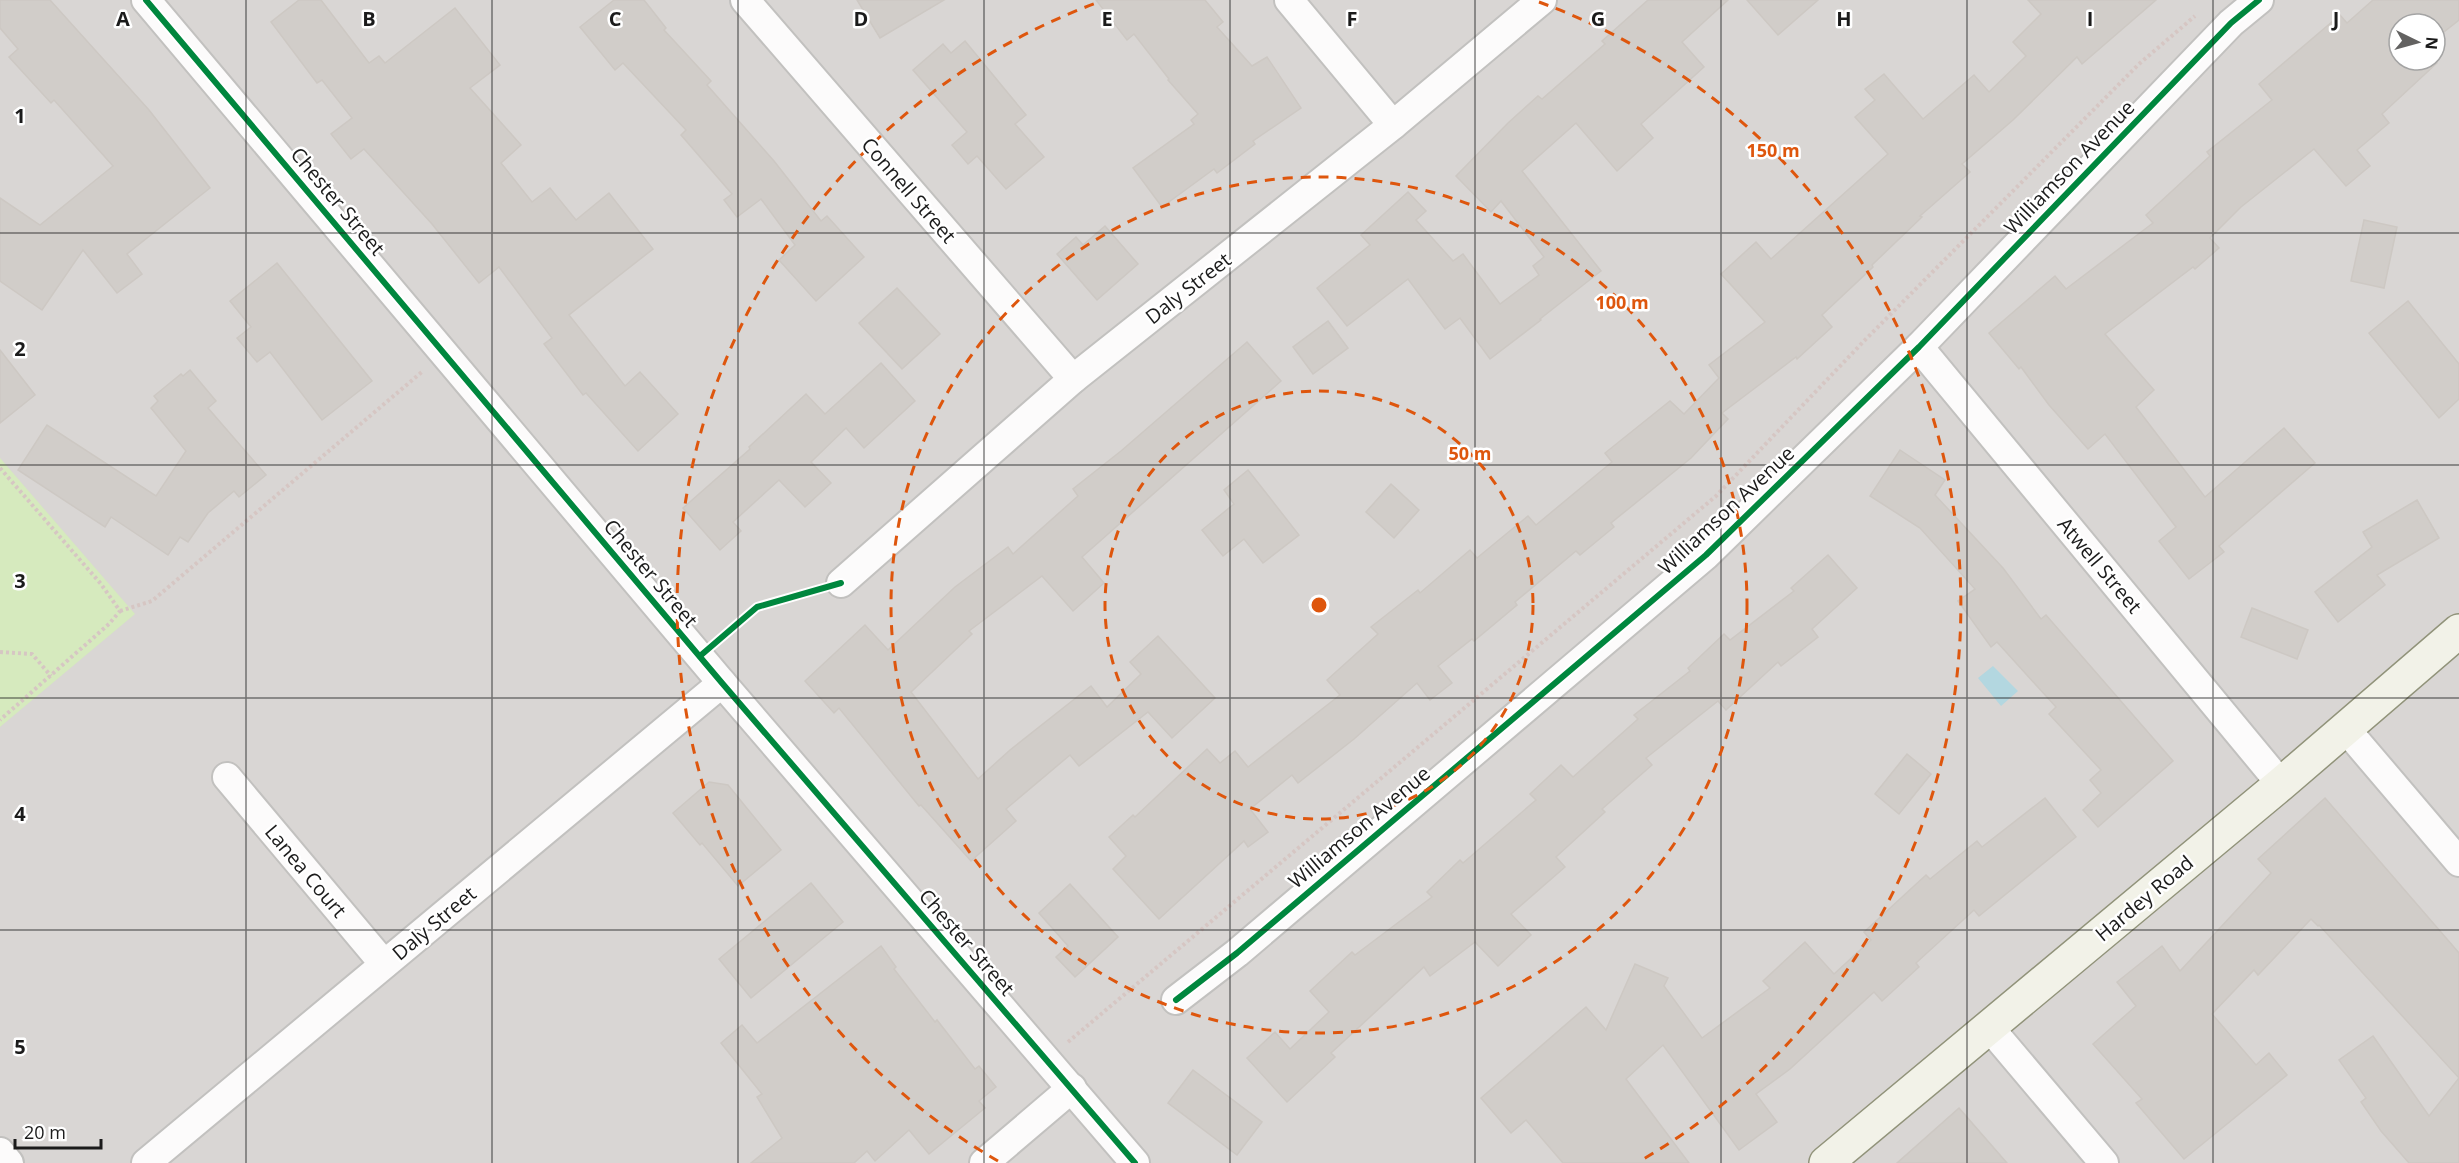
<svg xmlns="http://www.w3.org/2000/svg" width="2459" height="1163" font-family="'Open Sans',sans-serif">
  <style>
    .residential { fill: #d9d6d4; fill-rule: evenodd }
    .grass { fill: #d6eabe }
    .water { fill: #b3d7e0 }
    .building { fill: #d1cdc9; stroke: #cdc8c3; stroke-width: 1.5 }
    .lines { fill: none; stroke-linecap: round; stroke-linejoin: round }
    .street-casing { stroke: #c2c1bf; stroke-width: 32 }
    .secondary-casing { stroke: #91937a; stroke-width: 36 }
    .path { stroke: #d6c6c3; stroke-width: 4; stroke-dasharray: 3 3; stroke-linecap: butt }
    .street { stroke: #fcfbfb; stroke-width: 28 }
    .secondary { stroke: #f2f2e8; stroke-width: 33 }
    .cycleway-casing { stroke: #fff; stroke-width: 10 }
    .cycleway { stroke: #00873e; stroke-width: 6 }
    .grid { fill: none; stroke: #1b1b1b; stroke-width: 1.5; stroke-opacity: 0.55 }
    .ring { fill: none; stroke: #de560d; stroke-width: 3; stroke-dasharray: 10 8 }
    .labels { text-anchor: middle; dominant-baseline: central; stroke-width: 5; stroke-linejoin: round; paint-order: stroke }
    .street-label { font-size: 20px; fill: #1b1b1b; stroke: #fff }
    .grid-label { font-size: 20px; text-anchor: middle; font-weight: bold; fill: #1b1b1b; stroke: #fff; stroke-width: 5; stroke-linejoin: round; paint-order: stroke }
    .centre { fill: #de560d; stroke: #fff; stroke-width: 3 }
    .ring-label { font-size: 18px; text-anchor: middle; font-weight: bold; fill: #de560d; stroke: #fff; stroke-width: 5; stroke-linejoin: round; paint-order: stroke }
  </style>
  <rect width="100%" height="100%" fill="#eae7e2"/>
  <path class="residential" d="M 0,0 L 2459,0 L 2459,1163 L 0,1163 ZM 2399,24 L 2435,24 L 2435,60 L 2399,60 Z"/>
  <polygon class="grass" points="0,458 135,614 0,727"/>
  <polygon class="water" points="1993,666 2018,691 2001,706 1978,678"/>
  <g class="building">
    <polygon points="0,0 50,0 149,110 210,188 127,254 142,274 117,293 83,250 42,310 0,281 0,198 40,225 113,166 54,100 51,103 9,57 18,49 0,28"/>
    <polygon points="299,0 321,0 369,63 379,56 385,63 455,8 500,65 470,88 521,145 501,163 532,202 550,188 576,220 609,193 653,249 569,315 625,386 640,372 678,414 638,451 586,393 583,395 544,344 552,338 499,267 479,283 432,224 364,149 351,159 331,134 352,118 322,80 317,83 271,22"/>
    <polygon points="614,0 644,0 666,28 664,30 711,81 707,85 774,161 821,221 827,216 864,257 816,301 779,260 795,245 761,199 737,217 724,200 732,194 681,135 686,130 623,63 615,70 580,27"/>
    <polygon points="857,0 944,0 880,38"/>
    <polygon points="1096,0 1205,0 1223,22 1217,27 1252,66 1267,57 1301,108 1253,141 1255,144 1217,173 1214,169 1162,207 1133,168 1194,124 1191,120 1198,114 1168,80 1169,79 1134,34 1127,40"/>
    <polygon points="1648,0 1728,0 1682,42 1704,67 1641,124 1653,138 1617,171 1576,123 1522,171 1601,271 1540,319 1541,320 1490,359 1460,318 1445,329 1408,279 1347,326 1317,288 1370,245 1361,235 1408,192 1426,211 1416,220 1453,261 1463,254 1500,304 1539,275 1533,266 1544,257 1501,201 1491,212 1456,176 1508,123 1538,96 1542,99 1605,44 1602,41"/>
    <polygon points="1747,0 1818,0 1778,35"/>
    <polygon points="2028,0 2156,0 2082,64 2077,57 2013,120 1962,164 1970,172 1920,216 1922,217 1872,265 1873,267 1822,315 1832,327 1797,359 1796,357 1722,413 1728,419 1691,458 1611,523 1614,527 1580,555 1576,551 1515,602 1517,605 1474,641 1472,639 1438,666 1452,683 1430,700 1417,683 1354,739 1298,783 1292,775 1250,809 1268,832 1248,847 1244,841 1159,919 1113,869 1126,856 1109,837 1133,815 1135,817 1207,749 1220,763 1235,751 1248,767 1340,695 1327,680 1378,634 1371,627 1418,590 1420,593 1470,550 1477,558 1528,516 1536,525 1612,462 1605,453 1670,401 1684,414 1719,378 1709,365 1765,322 1721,274 1756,242 1771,259 1888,154 1855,117 1875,100 1865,89 1884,74 1923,119 1974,75 1989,92 2026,56 2013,42 2041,14"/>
    <polygon points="2373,0 2459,0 2459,20 2435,39 2435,24 2399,24 2399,60 2435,60 2437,63 2382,114 2389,123 2357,150 2370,166 2346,186 2314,149 2241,207 2210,238 2219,248 2195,269 2193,267 2105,334 2154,390 2136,407 2205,497 2284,428 2315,463 2219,546 2224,552 2189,579 2159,541 2176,527 2105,434 2088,449 2049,405 2021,367 2019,369 1989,333 2055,276 2066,289 2153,223 2146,215 2210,156 2207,152 2272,100 2259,84 2340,15 2347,23"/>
    <polygon points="965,41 1026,115 1015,124 1044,157 1006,189 977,156 968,164 952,145 967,132 913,70 943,44 951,53"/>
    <polygon points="2364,220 2397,227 2384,288 2351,281"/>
    <polygon points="1105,226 1138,264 1097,300 1057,254 1076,237 1083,245"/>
    <polygon points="277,263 372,381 322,420 270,352 257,362 237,338 251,327 230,301"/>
    <polygon points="897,288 940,334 902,369 859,323"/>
    <polygon points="2408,301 2459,364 2459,399 2439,418 2369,333"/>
    <polygon points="1328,321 1348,348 1313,374 1293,347"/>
    <polygon points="1247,342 1281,381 1082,557 1104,583 1073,611 1042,576 969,631 972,634 911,692 978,779 1010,750 1091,686 1107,707 1141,674 1130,662 1158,636 1215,698 1172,738 1148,712 1079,766 1070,755 1006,809 1016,821 971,861 921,805 919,806 839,708 834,713 805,681 865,625 888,650 955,587 1008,547 1013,554 1078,496 1073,489 1121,451"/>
    <polygon points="0,350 35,395 0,423"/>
    <polygon points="881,363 915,401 864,448 846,428 811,462 831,483 805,507 779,480 733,522 741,531 720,550 683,508 750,449 749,447 806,394 825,414"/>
    <polygon points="190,370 216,401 208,408 266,475 239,497 234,491 208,513 188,542 180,537 168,555 111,517 105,527 18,470 47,425 156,496 186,451 151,408 158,401 154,396 181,374 183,376"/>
    <polygon points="1900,450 1945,480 1935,495 2003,568 2041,619 2046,615 2173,761 2098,827 2083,810 2101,793 2090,780 2101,770 2049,714 2056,707 1997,642 1991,647 1958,601 1975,589 1920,528 1870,496"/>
    <polygon points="1248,470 1299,535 1263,563 1244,539 1223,556 1202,530 1234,504 1224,490"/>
    <polygon points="1391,484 1419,510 1394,538 1366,512"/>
    <polygon points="2417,500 2439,538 2377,575 2385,585 2338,622 2315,592 2372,547 2363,532"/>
    <polygon points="1828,555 1857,588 1812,629 1818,637 1781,666 1778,662 1726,710 1718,701 1646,758 1652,765 1602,809 1605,812 1556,857 1565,867 1511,914 1531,935 1498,966 1475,942 1430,976 1424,967 1331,1053 1335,1057 1287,1102 1247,1058 1275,1032 1290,1049 1329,1012 1310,991 1352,952 1355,955 1432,897 1427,892 1460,860 1463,863 1536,800 1530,794 1561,765 1573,777 1638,719 1634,715 1690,671 1688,668 1724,634 1730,640 1794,591 1791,588"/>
    <polygon points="2252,608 2308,630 2297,659 2241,637"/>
    <polygon points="1907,754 1931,774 1899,814 1875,794"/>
    <polygon points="709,782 728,785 781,850 738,886 702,843 700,845 673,813"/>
    <polygon points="2045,798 2076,837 1979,916 1974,910 1916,963 1919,967 1882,1001 1874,992 1790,1069 1756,1094 1777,1122 1739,1150 1663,1045 1626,1079 1689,1163 1563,1163 1526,1120 1511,1133 1481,1098 1586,1007 1606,1030 1635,964 1668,978 1664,986 1702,1038 1770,988 1763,981 1805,942 1834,974 1871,940 1864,932 1926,875 1930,879 1977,841 1982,847"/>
    <polygon points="2325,798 2459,953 2459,1078 2319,925 2318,926 2311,919 2258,975 2254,970 2212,1014 2256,1065 2269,1053 2287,1075 2184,1159 2136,1103 2142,1099 2093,1044 2136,1006 2117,982 2162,946 2180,971 2271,873 2258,859"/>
    <polygon points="811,883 843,922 751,998 719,959"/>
    <polygon points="1070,884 1118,937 1075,977 1056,957 1068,946 1039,913"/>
    <polygon points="881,946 896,967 894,969 935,1022 937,1020 975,1069 979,1066 996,1087 979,1101 985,1108 929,1154 909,1130 875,1161 867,1151 854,1163 751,1163 782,1138 757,1097 762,1094 721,1043 742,1025 757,1043"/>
    <polygon points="2373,1036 2429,1116 2459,1078 2459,1163 2409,1163 2381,1131 2361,1102 2366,1098 2339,1060"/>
    <polygon points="1193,1070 1262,1122 1237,1155 1168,1103"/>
    <polygon points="1959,1108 2007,1163 1897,1163"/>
  </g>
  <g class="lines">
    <g class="street-casing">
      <g id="street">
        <polyline points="146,0 722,683 1135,1163"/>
        <polyline points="745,0 1073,379"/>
        <polyline points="1289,0 1393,125"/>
        <polyline points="1919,347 2281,784"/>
        <polyline points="841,583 1073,379 1393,125 1542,0"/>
        <polyline points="2345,728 2459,862"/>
        <polyline points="227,777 384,964"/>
        <polyline points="1176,1000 1237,953 1706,555 1919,347 2231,23 2259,0"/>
        <polyline points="1989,1027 2104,1163"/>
        <polyline points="0,1152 9,1163"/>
        <polyline points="146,1163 722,683"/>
        <polyline points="984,1163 1072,1088"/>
      </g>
    </g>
    <g class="secondary-casing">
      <polyline id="secondary" points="1826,1163 2281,784 2459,631"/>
    </g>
    <g class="path">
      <polyline points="0,468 101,584 120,611 109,624 0,720"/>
      <polyline points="120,611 152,601 423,371"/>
      <polyline points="0,652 32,654 51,676"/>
      <polyline points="1068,1042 1716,496 1864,341 2139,64 2195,16"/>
    </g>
    <use href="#street" class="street"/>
    <use href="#secondary" class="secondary"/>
    <g class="cycleway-casing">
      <g id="cycleway">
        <polyline points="146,0 722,683 1135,1163"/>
        <polyline points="700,656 757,607 841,583"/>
        <polyline points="1176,1000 1237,953 1706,555 1919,347 2231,23 2259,0"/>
      </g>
    </g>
    <use href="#cycleway" class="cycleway"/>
  </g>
  <path class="grid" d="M 246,0 L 246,1163M 492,0 L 492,1163M 738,0 L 738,1163M 984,0 L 984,1163M 1230,0 L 1230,1163M 1475,0 L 1475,1163M 1721,0 L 1721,1163M 1967,0 L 1967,1163M 2213,0 L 2213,1163M 0,233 L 2459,233M 0,465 L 2459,465M 0,698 L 2459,698M 0,930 L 2459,930"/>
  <g class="ring">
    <circle cx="1319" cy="605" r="214"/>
    <circle cx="1319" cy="605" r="428"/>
    <path d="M998 1161A642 642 0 0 1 1099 2M1539 2A642 642 0 0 1 1640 1161"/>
  </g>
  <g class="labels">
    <g class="street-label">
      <text transform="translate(2069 167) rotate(-46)">Williamson Avenue</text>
      <text transform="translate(909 190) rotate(49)">Connell Street</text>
      <text transform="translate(338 201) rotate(50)">Chester Street</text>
      <text transform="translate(1188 288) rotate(-38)">Daly Street</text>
      <text transform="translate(1726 510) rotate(-43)">Williamson Avenue</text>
      <text transform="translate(2100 565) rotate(50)">Atwell Street</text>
      <text transform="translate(651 573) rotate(50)">Chester Street</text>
      <text transform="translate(1359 827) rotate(-40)">Williamson Avenue</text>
      <text transform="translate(306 871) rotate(50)">Lanea Court</text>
      <text transform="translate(2144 898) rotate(-40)">Hardey Road</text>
      <text transform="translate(434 923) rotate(-40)">Daly Street</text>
      <text transform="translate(967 942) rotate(49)">Chester Street</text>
    </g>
  </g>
  <g class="grid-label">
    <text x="123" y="26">A</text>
    <text x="369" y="26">B</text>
    <text x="615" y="26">C</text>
    <text x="861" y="26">D</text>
    <text x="1107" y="26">E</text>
    <text x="1352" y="26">F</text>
    <text x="1598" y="26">G</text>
    <text x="1844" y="26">H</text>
    <text x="2090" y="26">I</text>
    <text x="2336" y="26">J</text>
    <text x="20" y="123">1</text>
    <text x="20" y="356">2</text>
    <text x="20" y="588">3</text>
    <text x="20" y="821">4</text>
    <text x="20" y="1054">5</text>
  </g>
  <circle cx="1319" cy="605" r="9" class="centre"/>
  <g class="ring-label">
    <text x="1773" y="157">150 m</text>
    <text x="1622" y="309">100 m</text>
    <text x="1470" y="460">50 m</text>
  </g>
  <g transform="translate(2417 42) rotate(95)"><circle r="28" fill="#ffffff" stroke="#a4a4a4" stroke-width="1.5"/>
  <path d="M0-4.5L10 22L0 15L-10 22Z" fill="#636261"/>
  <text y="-9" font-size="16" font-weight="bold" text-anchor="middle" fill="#1b1b1b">N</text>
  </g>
  <path d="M15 1139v9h86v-9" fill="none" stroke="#1b1b1b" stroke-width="3"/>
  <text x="24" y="1139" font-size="18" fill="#1b1b1b" stroke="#ffffff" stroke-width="4.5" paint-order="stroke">20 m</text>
</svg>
